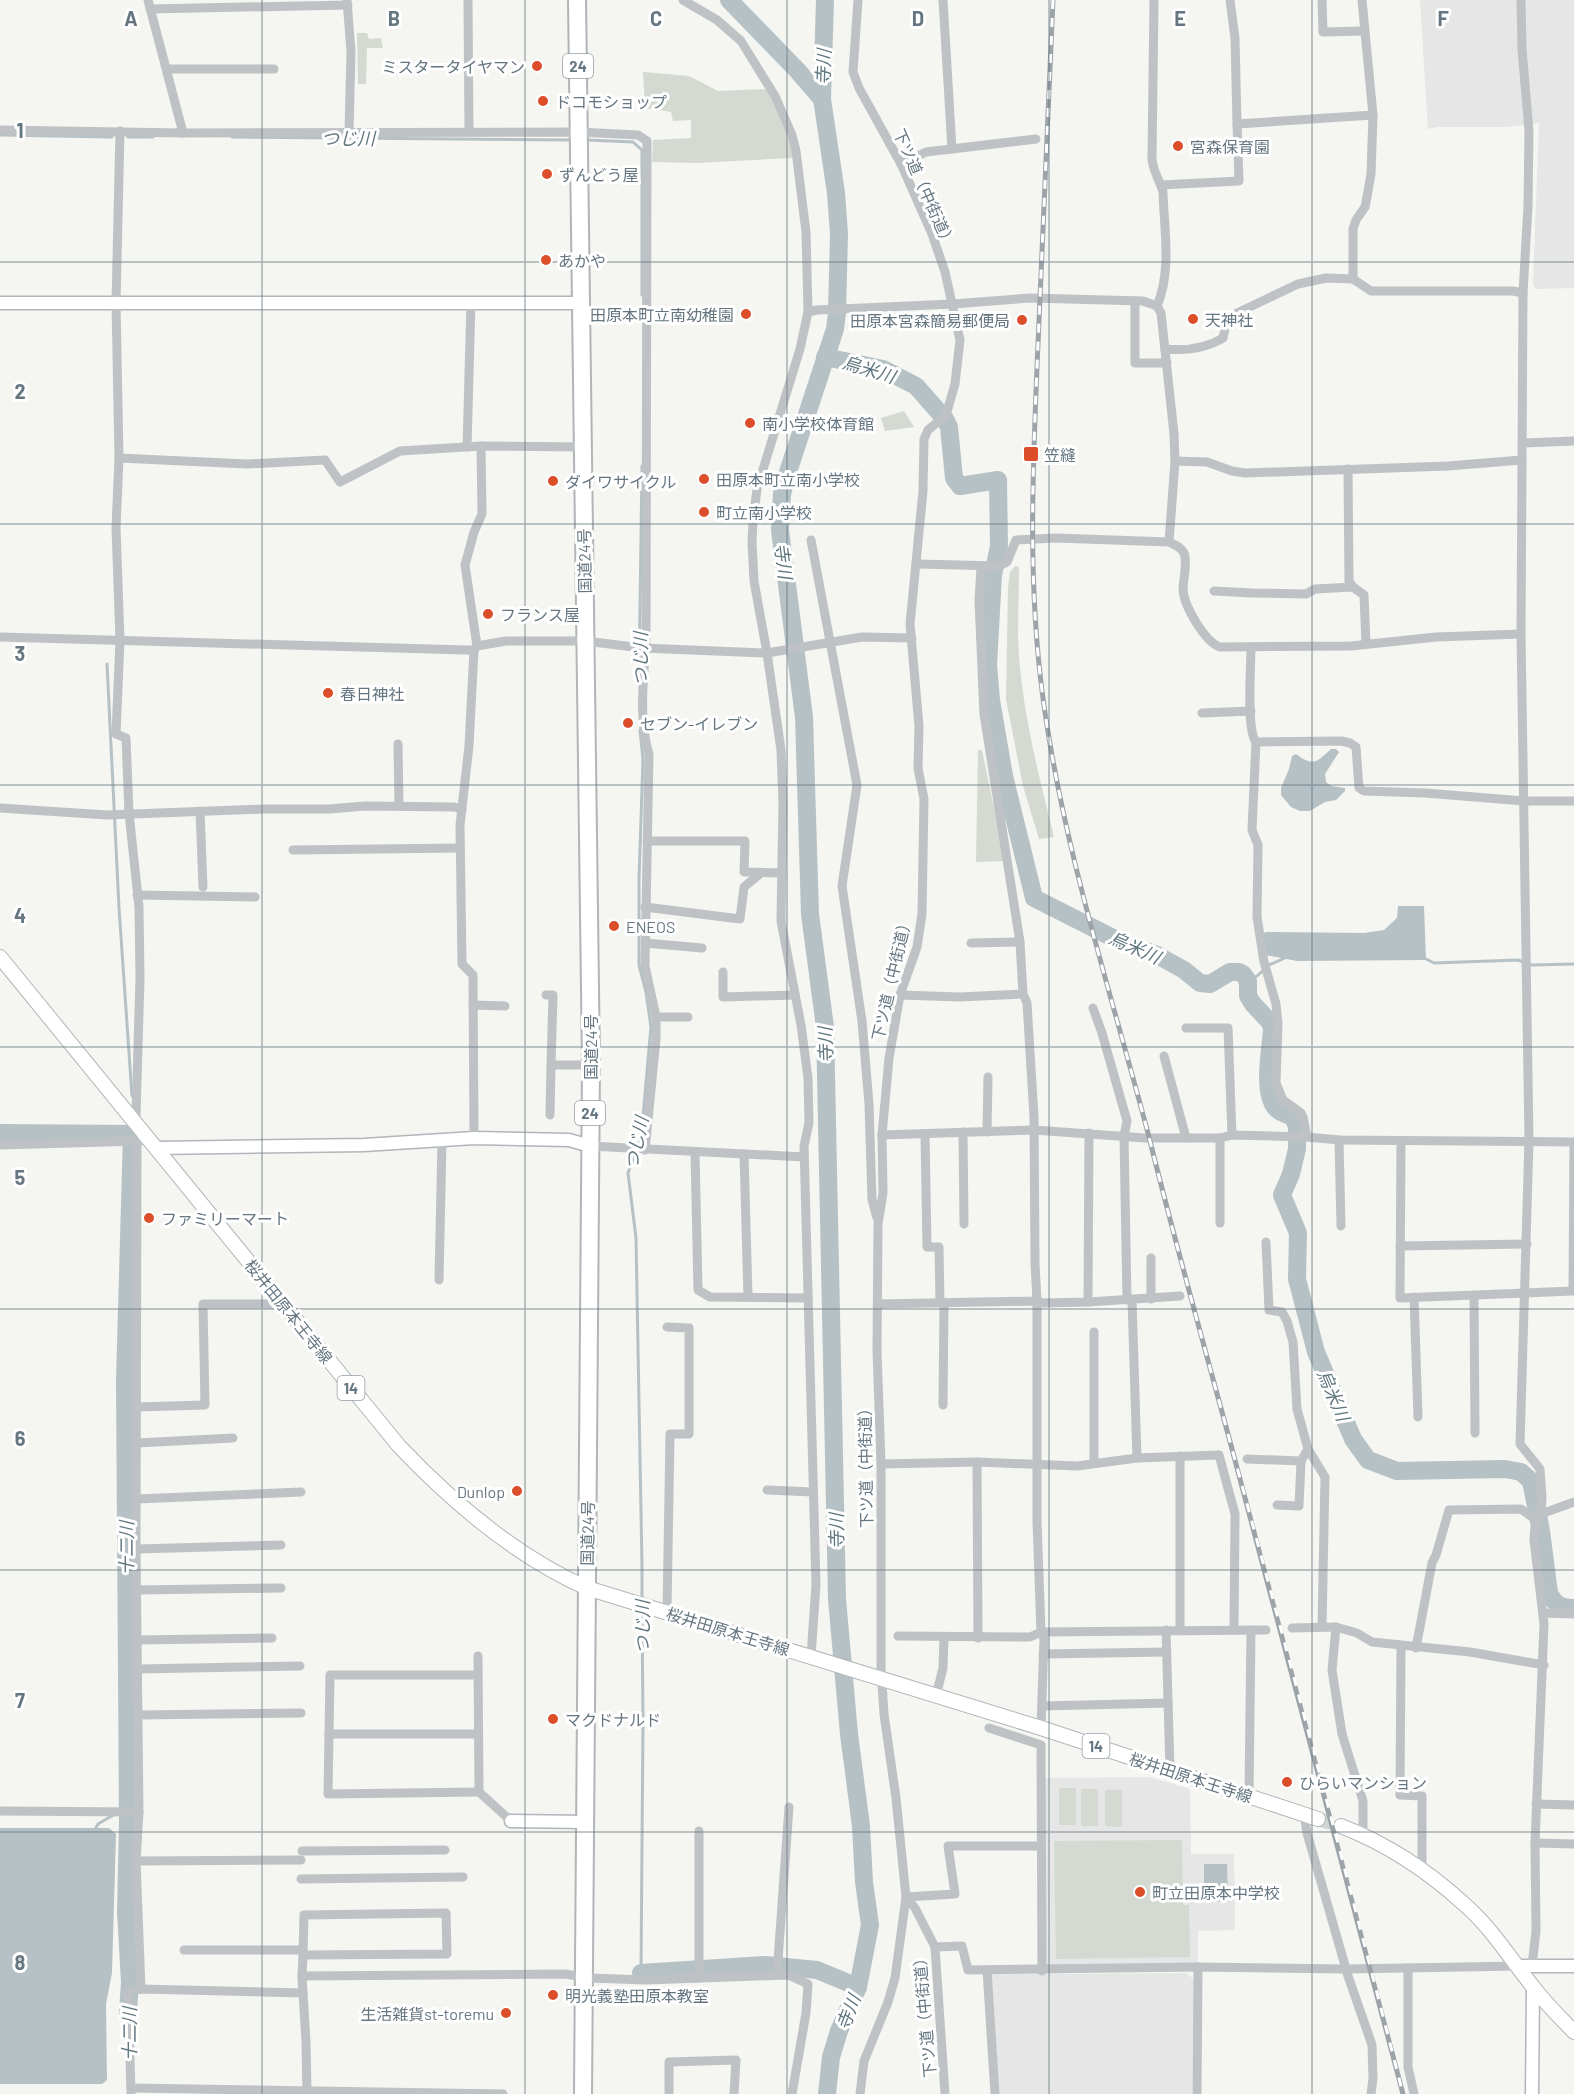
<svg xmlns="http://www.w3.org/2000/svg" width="1574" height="2094" font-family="Barlow,'Noto Sans JP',sans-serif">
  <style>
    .built { fill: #e5e6e5 }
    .green { fill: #d4dad1 }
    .water { fill: #b5c1c5 }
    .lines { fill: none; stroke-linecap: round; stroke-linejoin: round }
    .stream { stroke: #b5c1c5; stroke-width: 3 }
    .river { stroke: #b5c1c5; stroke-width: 18 }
    .primary-tunnel { stroke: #d1d5d5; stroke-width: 14; stroke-dasharray: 14 7; stroke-linecap: butt }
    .secondary-casing { stroke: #b0b6ba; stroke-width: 15 }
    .primary-casing { stroke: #b1b6b9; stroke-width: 16 }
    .highway-casing { stroke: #b1b5b8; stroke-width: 20 }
    .street { stroke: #bec2c5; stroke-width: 9 }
    .secondary { stroke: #fff; stroke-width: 12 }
    .primary { stroke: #fff; stroke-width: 14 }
    .highway { stroke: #fff; stroke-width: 16 }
    .rail-casing { stroke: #9da4a9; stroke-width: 5 }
    .rail { stroke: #fff; stroke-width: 3; stroke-dasharray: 9; stroke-linecap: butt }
    .grid { fill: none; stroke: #657681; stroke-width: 1.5; stroke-opacity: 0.55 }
    .poi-dot { fill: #dc4d2a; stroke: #fff; stroke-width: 2 }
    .labels { text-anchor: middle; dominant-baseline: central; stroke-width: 6; stroke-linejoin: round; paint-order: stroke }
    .shield { fill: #fff; stroke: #939fa7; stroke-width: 1.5 }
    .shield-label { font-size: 15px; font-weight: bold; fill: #657681 }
    .poi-label { font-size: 16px; fill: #657681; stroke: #fff; text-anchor: start }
    .street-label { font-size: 16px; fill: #657681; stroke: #fff }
    .water-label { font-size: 18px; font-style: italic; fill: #61777f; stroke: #fff }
    .grid-label { font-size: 20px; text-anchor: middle; font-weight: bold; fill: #657681; stroke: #fff; stroke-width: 6; stroke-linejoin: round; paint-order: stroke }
  </style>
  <rect width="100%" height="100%" fill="#f5f5f1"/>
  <g class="built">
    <polygon points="1420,0 1574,0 1574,288 1535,289 1533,285 1539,123 1506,127 1438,127 1428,129"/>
    <polygon points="1150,1777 1190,1789 1191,1854 1234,1854 1235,1930 1198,1931 1198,1964 1047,1969 1045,1964 1044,1778"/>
    <polygon points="993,1972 1066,1974 1187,1973 1194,1980 1192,2094 997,2094 991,1977"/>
  </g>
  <g class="green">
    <polygon points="357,33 367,33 369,39 381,38 383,48 367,48 366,84 358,84"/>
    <path d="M 643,72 L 689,76 L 718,91 L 767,89 C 778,112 789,133 793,158 L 697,163 L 652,162 L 653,140 L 691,138 L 691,120 L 673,121 L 671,112 L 645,108 Z"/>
    <polygon points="904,411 914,427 885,431 881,418"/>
    <path d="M 1015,566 L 1019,567 C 1019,590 1018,613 1018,636 C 1020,704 1038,772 1054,837 L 1039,839 L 1023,786 L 1006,699 L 1008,588 L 1010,572 Z"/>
    <polygon points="978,750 982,750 1005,861 976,862"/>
    <rect x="1059" y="1788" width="17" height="37"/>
    <rect x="1081" y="1789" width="17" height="37"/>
    <polygon points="1105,1790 1122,1790 1122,1827 1105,1826"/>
    <polygon points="1182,1840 1183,1905 1189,1905 1190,1957 1056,1959 1054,1841"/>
  </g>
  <g class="water">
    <path d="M 1331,749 L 1336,749 L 1339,752 L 1325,774 L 1326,782 L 1331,786 L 1345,788 L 1345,791 L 1336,800 L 1325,802 L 1310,811 L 1300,811 L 1291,807 L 1281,795 L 1281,788 L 1289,769 L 1292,756 L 1296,754 C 1313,767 1317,762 1331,749 Z"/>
    <polygon points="1398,906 1424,906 1426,960 1297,961 1266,955 1262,934 1266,932 1364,933 1384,930 1397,918"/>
    <polygon points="0,1828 109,1828 116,1834 112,1973 106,2004 107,2080 102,2084 0,2084"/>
    <polygon points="1204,1864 1227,1864 1228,1901 1204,1902"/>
  </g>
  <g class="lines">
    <g class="stream">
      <polyline points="0,135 112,137"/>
      <polyline points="128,137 153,137"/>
      <polyline points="232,137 569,140"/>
      <polyline points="587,140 633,142 642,150 642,295"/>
      <polyline points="107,664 119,908 132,1096"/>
      <polyline points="639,682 642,466"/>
      <polyline points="640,730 643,759 639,879 639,965 646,992 651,1027 641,1139 628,1173 636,1238 642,1566 642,1601"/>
      <polyline points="1424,958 1434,963 1518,960 1532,965 1574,964"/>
      <polyline points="1248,981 1257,976 1269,965 1287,957"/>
      <polyline points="95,1830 98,1824 115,1814"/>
      <polyline points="641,1973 643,1722 642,1610"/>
    </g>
    <g class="river">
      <polyline points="729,0 797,70 822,99"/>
      <polyline points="825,0 822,99 836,193 839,234 837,313 835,329 787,475 782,494 780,530 804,717 810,914 825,1027 837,1599 849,1734 861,1826 864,1882 870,1925 858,1987 839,2031 831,2057 827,2094"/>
      <path d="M 825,357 L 883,369 L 916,386 L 945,419 L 949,427 L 954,478 L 960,486 L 998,480 L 999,546 L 993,575 L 988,665 L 991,700 L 1004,776 L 1034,898 L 1121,942 L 1157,955 L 1184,970 L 1200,983 L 1210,984 L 1230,972 L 1239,972 L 1243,974 L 1248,981 L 1248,996 L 1253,1004 L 1269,1021 L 1272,1028 C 1271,1049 1263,1085 1273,1104 C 1277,1112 1286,1114 1293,1117 L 1297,1126 L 1297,1149 L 1291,1174 L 1282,1195 L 1298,1233 L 1297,1279 L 1316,1352 L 1353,1439 L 1368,1460 L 1397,1471 L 1505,1469 L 1521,1472 L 1531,1481 L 1541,1531 L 1549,1593 C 1555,1605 1561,1608 1574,1608"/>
      <polyline points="0,1133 132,1134 125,1380 128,1822 126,1912 130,1982 128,2011"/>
      <polyline points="641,1973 765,1965 817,1970 858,1987"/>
    </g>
    <polyline class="primary-tunnel" points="1318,1819 1341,1826"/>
    <g class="secondary-casing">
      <g id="secondary">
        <polyline points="0,303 582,303"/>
        <polyline points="156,1148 364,1145 474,1138 569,1140 590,1146"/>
        <polyline points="511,1821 586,1822"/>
        <polyline points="1519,1966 1574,1966"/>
        <polyline points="1532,2094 1533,1988"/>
      </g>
    </g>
    <g class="primary-casing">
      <g id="primary">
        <path d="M 0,957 L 399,1446 C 453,1503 515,1556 587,1588 L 1041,1728 L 1318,1819"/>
        <path d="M 1341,1826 C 1387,1844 1428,1871 1464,1904 C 1492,1928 1511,1960 1534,1988 C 1546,2004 1561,2018 1574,2032"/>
      </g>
    </g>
    <g class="highway-casing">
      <polyline id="highway" points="577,0 591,1065 583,2094"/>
    </g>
    <g class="street">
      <polyline points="148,0 183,133"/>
      <polyline points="347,0 351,52 349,132"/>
      <polyline points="468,0 469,132"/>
      <polyline points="683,0 717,20 741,41 775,96 792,135 796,151 806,232 808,312 800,349 757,489 753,521 752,542 754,581 767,653 781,750 783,803 781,921 801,1025 808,1078 809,1123 804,1146 816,1585 811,1656"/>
      <polyline points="858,0 853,72 859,88 901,164 932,234 945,272 960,340 955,384 946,415 928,430 924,439 923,491 910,624 919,726 918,768 924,799 922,914 917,947 900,995 889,1058 882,1135 883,1193 878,1224 877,1351 881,1464 881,1667 884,1714 896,1798 906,1897 895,1978 888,2002 864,2061 860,2094"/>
      <polyline points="943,0 952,149"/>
      <path d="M 1154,0 L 1152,159 C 1153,172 1160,180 1163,192 C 1164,229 1172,271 1157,306"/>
      <polyline points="1230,0 1235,38 1237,124 1373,115"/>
      <polyline points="1322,0 1323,32 1364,31"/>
      <polyline points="1521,0 1522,49 1529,131 1528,206 1523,293 1521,634 1529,1141 1520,1444 1540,1469 1542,1497 1541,1514 1535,1526 1534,1540 1544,1624 1535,1843 1536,1931 1532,1966"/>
      <polyline points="150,9 348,5"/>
      <polyline points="167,69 274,69"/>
      <path d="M 0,130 L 183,133 L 578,132 L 638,135 L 647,141 L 646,639 C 644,676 638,718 649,754 L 645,966 L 656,1017 L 656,1039 L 645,1150"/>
      <polyline points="120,131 116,303 119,458 116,528 120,640 116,734 126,738 129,813 139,907 140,978 136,1116 133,1121"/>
      <polyline points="901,164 926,152 1036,139"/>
      <polyline points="1161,185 1239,181 1237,124"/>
      <polyline points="1353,279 1353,229 1356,220 1365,207 1367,197 1371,174 1373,115 1362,0"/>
      <polyline points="1135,301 1135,363 1167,363"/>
      <polyline points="808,312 817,310 953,304 1030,298 1143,301 1157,306 1161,313 1174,434 1175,461 1169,542"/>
      <path d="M 1165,349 C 1186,351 1205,349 1223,338 L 1227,320 L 1235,314 L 1298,284 L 1326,278 L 1353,279 L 1371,291 L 1513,291 L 1523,293"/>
      <polyline points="1522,443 1574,441"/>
      <polyline points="467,447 471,302"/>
      <polyline points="119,458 247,464 325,460 340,482 400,451 481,446 583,447"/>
      <polyline points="1175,461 1207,462 1232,471 1245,473 1448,466 1522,460"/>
      <polyline points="1348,469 1349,581 1353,587 1364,595 1366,644"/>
      <polyline points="811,540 857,785 842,886 862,1021 869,1104 872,1199 877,1218"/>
      <path d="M 917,564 L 999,566 L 1007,562 L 1016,540 L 1056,538 L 1169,542 C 1175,545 1181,547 1184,553 C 1188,563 1183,579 1183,590 C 1184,606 1205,642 1220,647 L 1351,646 L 1436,637 L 1521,634"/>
      <polyline points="981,567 979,601 984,714 1020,942 1023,994 1027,1003 1034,1117 1035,1263 1037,1301 1037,1521 1041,1632 1044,1639 1041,1728"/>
      <polyline points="1214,591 1252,593 1306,594 1315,589 1353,587"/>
      <polyline points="0,637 466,650 474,650 477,646 506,641 585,641 642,648 767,653 862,637 912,638"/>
      <polyline points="477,646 465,565 474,532 482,514 481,446"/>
      <path d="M 1251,648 C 1251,667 1246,730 1256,742 L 1341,741 L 1350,743 L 1356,747 L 1359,788 L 1364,791 L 1425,793 L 1524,801 L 1574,801"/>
      <polyline points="474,650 469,746 460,825 462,964 473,975 474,1138"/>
      <polyline points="1202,713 1251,711"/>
      <polyline points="1256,742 1252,830 1258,845 1257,917 1264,962 1276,1004 1278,1023 1276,1083 1283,1100 1301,1113 1303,1117 1307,1137"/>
      <polyline points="398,744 399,806"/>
      <polyline points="0,808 107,815 264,809 329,809 365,806 454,807 462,809"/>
      <polyline points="200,811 203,887"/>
      <polyline points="647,841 745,841 744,872 781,873"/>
      <polyline points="293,850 460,848"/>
      <polyline points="137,895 255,897"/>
      <polyline points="645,907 740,919 744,887 761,873"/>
      <polyline points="645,943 702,948"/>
      <polyline points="971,943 1020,942"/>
      <polyline points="723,972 723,997 794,995"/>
      <polyline points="546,995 553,995 551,1065 591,1065"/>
      <polyline points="900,995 960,997 1023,994"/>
      <polyline points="473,1005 505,1006"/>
      <polyline points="1093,1008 1102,1033 1127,1121 1124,1136 1127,1300"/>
      <polyline points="656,1017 688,1017"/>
      <polyline points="1186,1028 1228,1028 1232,1135"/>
      <polyline points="1164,1056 1186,1138"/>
      <polyline points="550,1115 551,1065"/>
      <polyline points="963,1132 964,1224"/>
      <polyline points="987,1132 988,1077"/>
      <polyline points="925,1134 927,1247 939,1247 940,1303"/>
      <polyline points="882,1135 1034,1130 1145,1138 1220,1138 1232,1135 1307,1137 1339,1140 1574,1142"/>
      <polyline points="1339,1140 1341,1226"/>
      <polyline points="1401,1141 1400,1298 1573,1291 1574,1142"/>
      <polyline points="137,1142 136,1549 139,1812 136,1861 141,1989"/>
      <polyline points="0,1145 141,1141"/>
      <polyline points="590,1146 804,1157"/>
      <polyline points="695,1152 698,1290 710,1297 808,1298"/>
      <polyline points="744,1154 748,1297"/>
      <polyline points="1220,1223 1220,1138"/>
      <polyline points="1266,1242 1269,1310 1282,1312 1287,1321 1293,1342 1297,1409 1308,1449 1325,1477 1322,1627"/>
      <polyline points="1400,1246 1527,1244"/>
      <polyline points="1151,1258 1151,1299"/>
      <polyline points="439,1280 442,1141"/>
      <polyline points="1474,1296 1475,1433"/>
      <polyline points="1414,1297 1418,1417"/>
      <polyline points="1132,1300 1137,1458"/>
      <polyline points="1088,1302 1089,1133"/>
      <polyline points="878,1304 1037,1301 1043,1303 1088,1302 1180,1296"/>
      <polyline points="1094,1332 1094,1463"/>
      <polyline points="943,1405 944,1303"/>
      <polyline points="137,1407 205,1405 203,1304 283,1304"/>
      <polyline points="137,1443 233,1438"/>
      <polyline points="1180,1456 1180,1630"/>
      <polyline points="1247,1459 1301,1461"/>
      <polyline points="977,1462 978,1638"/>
      <polyline points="881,1464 977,1462 1077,1466 1137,1458 1219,1455 1235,1514 1234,1630"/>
      <polyline points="767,1490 813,1492"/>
      <polyline points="137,1499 301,1492"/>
      <polyline points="1277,1505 1299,1506 1301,1461 1308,1449"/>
      <polyline points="1541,1514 1574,1502"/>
      <polyline points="136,1549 281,1545"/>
      <polyline points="137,1590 281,1588"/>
      <polyline points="667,1612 670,1434 689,1434 689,1328 667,1327"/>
      <polyline points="1543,1613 1574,1614"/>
      <polyline points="1336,1627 1332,1670 1342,1734 1363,1801 1363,1835"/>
      <polyline points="1292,1628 1336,1627 1357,1633 1372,1642 1470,1652 1544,1665"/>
      <polyline points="1166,1630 1170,1770"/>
      <polyline points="898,1636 1030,1637 1041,1632 1266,1630"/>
      <polyline points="137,1640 272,1638"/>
      <polyline points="1401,1646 1400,1795 1422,1796 1422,1870"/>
      <polyline points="1416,1648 1432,1563 1436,1555 1449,1510 1521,1509 1538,1521"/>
      <polyline points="1043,1654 1166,1652"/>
      <polyline points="478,1656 479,1792 511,1821"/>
      <polyline points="138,1669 300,1666"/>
      <polyline points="478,1675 330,1675 328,1794 479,1792"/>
      <polyline points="936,1696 943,1668 944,1638"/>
      <polyline points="1042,1706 1168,1703"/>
      <polyline points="139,1715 301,1713"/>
      <polyline points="989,1728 1041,1745 1042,1971"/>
      <polyline points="329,1734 477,1734"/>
      <polyline points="1249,1795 1251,1630"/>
      <polyline points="1536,1804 1574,1805"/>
      <polyline points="0,1811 139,1812"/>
      <polyline points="1304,1813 1307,1833 1348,1976 1372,2045 1373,2079 1371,2094"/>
      <polyline points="699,1831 699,1978"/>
      <polyline points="1535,1843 1574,1844"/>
      <polyline points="302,1851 445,1850"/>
      <polyline points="136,1861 301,1860"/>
      <polyline points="301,1879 463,1877"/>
      <polyline points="906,1897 915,1908 935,1947 945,2094"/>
      <polyline points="906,1897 955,1894 948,1846 1041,1846"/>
      <polygon points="446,1913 447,1954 303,1955 304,1915"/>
      <polyline points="935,1947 962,1946 968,1970 1198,1967"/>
      <polyline points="184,1950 303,1950"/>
      <polyline points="303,1955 302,1976 306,2042 307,2094"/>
      <polyline points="1408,1968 1408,2067 1414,2094"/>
      <polyline points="987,1970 995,2094"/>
      <polyline points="777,1974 789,1807"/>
      <polyline points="302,1976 565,1974 590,1978 646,1980 788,1975 808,1984 806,2013 792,2094"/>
      <polyline points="131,2088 503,2094"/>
      <polyline points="131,2093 128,1991 141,1989 303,1993"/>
      <polyline points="669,2094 669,2062 736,2060 734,2094"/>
      <polyline points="1197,2094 1198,1967 1346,1969 1519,1966"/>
    </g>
    <use href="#secondary" class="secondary"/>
    <use href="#primary" class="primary"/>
    <use href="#highway" class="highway"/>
    <g class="rail-casing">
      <path id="rail" d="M 1053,0 C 1048,115 1043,229 1038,344 C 1033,462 1027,581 1043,698 C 1063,848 1111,992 1149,1137 C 1175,1242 1204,1345 1232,1449 C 1291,1664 1348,1879 1403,2094"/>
    </g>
    <use href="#rail" class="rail"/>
  </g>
  <path class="grid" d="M 262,0 L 262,2094M 525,0 L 525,2094M 787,0 L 787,2094M 1049,0 L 1049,2094M 1312,0 L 1312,2094M 0,262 L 1574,262M 0,524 L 1574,524M 0,785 L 1574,785M 0,1047 L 1574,1047M 0,1309 L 1574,1309M 0,1570 L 1574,1570M 0,1832 L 1574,1832"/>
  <g class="poi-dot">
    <circle cx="537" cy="66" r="6"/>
    <circle cx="543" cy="101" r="6"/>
    <circle cx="1178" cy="146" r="6"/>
    <circle cx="547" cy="174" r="6"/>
    <circle cx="546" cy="260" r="6"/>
    <circle cx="746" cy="314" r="6"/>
    <circle cx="1193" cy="319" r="6"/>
    <circle cx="1022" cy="320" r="6"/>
    <circle cx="750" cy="423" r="6"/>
    <rect x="1023" y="446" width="16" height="16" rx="3"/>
    <circle cx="704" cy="479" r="6"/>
    <circle cx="553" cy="481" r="6"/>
    <circle cx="704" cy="512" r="6"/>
    <circle cx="488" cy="614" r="6"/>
    <circle cx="328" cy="693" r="6"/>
    <circle cx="628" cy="723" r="6"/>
    <circle cx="614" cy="926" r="6"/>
    <circle cx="149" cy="1218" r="6"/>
    <circle cx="517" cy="1491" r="6"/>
    <circle cx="553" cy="1719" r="6"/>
    <circle cx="1287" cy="1782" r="6"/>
    <circle cx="1140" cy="1892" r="6"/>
    <circle cx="553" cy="1995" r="6"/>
    <circle cx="506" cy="2013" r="6"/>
  </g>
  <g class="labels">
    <g class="shield">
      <rect x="563" y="54" width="30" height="24" rx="4.5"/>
      <rect x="575" y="1101" width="30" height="24" rx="4.5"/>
      <rect x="337.5" y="1376" width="27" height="24" rx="4.5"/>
      <rect x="1082.5" y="1734" width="27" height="24" rx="4.5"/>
    </g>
    <g class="shield-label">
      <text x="578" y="66">24</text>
      <text x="590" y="1113">24</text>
      <text x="351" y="1388">14</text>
      <text x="1096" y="1746">14</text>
    </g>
    <g class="poi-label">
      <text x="525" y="66" text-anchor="end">ミスタータイヤマン</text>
      <text x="555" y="101">ドコモショップ</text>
      <text x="1190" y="146">宮森保育園</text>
      <text x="559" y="174">ずんどう屋</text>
      <text x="558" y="260">あかや</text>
      <text x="734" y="314" text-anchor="end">田原本町立南幼稚園</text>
      <text x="1205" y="319">天神社</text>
      <text x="1010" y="320" text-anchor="end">田原本宮森簡易郵便局</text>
      <text x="762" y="423">南小学校体育館</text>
      <text x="1044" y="454">笠縫</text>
      <text x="716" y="479">田原本町立南小学校</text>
      <text x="565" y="481">ダイワサイクル</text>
      <text x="716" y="512">町立南小学校</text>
      <text x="500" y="614">フランス屋</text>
      <text x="340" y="693">春日神社</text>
      <text x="640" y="723">セブン-イレブン</text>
      <text x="626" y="926">ENEOS</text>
      <text x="161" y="1218">ファミリーマート</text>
      <text x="505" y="1491" text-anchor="end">Dunlop</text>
      <text x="565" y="1719">マクドナルド</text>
      <text x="1299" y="1782">ひらいマンション</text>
      <text x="1152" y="1892">町立田原本中学校</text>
      <text x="565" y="1995">明光義塾田原本教室</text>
      <text x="494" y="2013" text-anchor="end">生活雑貨st-toremu</text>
    </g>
    <g class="street-label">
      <text transform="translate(925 188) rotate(66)">下ツ道（中街道）</text>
      <text transform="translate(584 561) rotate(-91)">国道24号</text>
      <text transform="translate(891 978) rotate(-77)">下ツ道（中街道）</text>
      <text transform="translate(590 1047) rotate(-90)">国道24号</text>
      <text transform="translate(289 1311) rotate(51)">桜井田原本王寺線</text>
      <text transform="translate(865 1464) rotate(-91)">下ツ道（中街道）</text>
      <text transform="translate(587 1533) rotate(-89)">国道24号</text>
      <text transform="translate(728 1631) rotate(17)">桜井田原本王寺線</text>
      <text transform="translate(1191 1777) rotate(18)">桜井田原本王寺線</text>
      <text transform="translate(924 2014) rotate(-95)">下ツ道（中街道）</text>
    </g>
    <g class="water-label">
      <text transform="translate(823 67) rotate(-88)">寺川</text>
      <text x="348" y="138">つじ川</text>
      <text transform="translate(869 369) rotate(17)">烏米川</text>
      <text transform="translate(784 561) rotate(83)">寺川</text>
      <text transform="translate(640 659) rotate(-90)">つじ川</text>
      <text transform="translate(1135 947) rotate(24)">烏米川</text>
      <text transform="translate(825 1045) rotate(-92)">寺川</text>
      <text transform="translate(636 1143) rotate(-78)">つじ川</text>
      <text transform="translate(1334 1395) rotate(67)">烏米川</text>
      <text transform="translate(836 1531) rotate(-91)">寺川</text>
      <text transform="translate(126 1548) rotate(-90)">十二川</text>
      <text transform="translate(642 1627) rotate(-90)">つじ川</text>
      <text transform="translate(848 2012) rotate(-69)">寺川</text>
      <text transform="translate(129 2034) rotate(-90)">十二川</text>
    </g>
  </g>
  <g class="grid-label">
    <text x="131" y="26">A</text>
    <text x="394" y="26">B</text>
    <text x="656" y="26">C</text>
    <text x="918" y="26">D</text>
    <text x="1180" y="26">E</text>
    <text x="1443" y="26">F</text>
    <text x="20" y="138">1</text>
    <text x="20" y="399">2</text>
    <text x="20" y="661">3</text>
    <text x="20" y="923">4</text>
    <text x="20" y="1185">5</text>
    <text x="20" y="1446">6</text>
    <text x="20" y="1708">7</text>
    <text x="20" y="1970">8</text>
  </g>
</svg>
